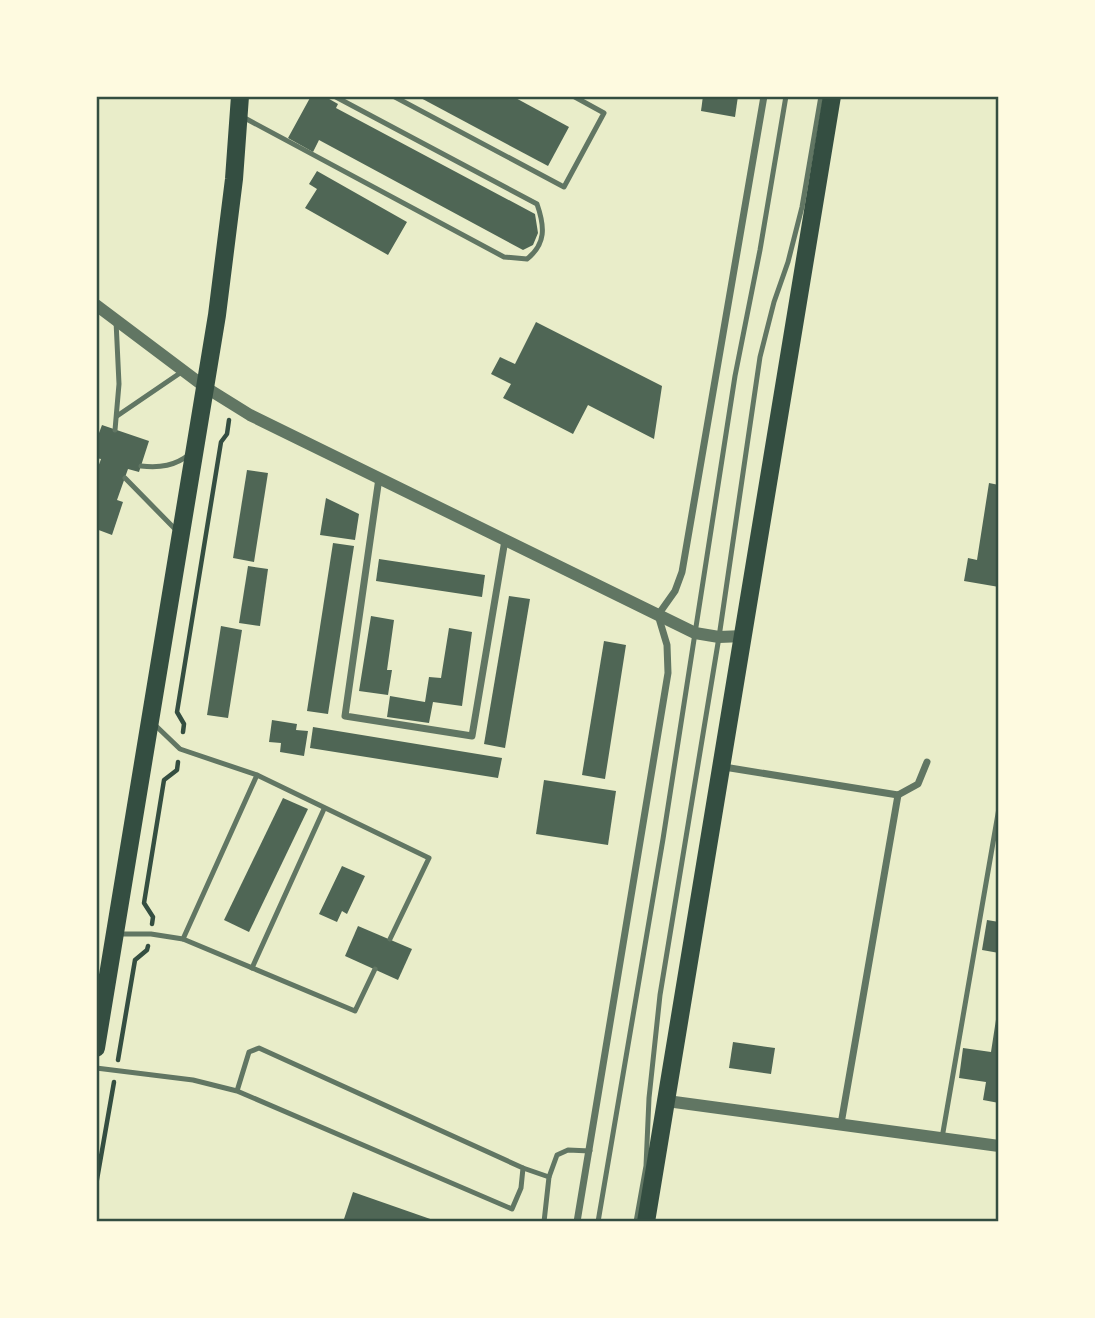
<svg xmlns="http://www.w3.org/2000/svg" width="1095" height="1318" font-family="Helvetica,sans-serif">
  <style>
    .building { fill: #4f6655 }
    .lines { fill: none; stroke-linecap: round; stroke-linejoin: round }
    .path { stroke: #344e41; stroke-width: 4.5 }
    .service { stroke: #617663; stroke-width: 5 }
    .minor { stroke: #617663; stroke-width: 7 }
    .tertiary { stroke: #617663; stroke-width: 12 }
    .primary { stroke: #344e41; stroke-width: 18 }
    .neatline { fill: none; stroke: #344e41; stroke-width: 2.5 }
  </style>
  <rect width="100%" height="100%" fill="#e9edc9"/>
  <g class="building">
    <polygon points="311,96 324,96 338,104 336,108 535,214 538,233 533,245 523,250 319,140 313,152 288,138"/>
    <polygon points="417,96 512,96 569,127 548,166"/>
    <polygon points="703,96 738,96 735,117 701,111"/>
    <polygon points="317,171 407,222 388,255 305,208 317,189 309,184"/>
    <polygon points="536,322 662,386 654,439 588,405 573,434 503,398 511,384 491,374 500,357 515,364"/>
    <polygon points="102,425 149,441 139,472 128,469 117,500 123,502 112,535 96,529 96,473 101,459 96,458 96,441"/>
    <polygon points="247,470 268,473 254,562 233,558"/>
    <polygon points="989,483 999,485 999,587 964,581 968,558 977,560"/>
    <polygon points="326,498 359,514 355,540 320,535"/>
    <polygon points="333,543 354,546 328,714 307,711"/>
    <polygon points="379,559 485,575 482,597 376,581"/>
    <polygon points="248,566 268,569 260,626 239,623"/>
    <polygon points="509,596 530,599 505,748 484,744"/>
    <polygon points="371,616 394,620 387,670 392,670 388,695 359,691"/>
    <polygon points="221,626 242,630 228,718 207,715"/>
    <polygon points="449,628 472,632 462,706 433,702 429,723 387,717 390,696 425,702 429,677 441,678"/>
    <polygon points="604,641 626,645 605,779 582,775"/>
    <polygon points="272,720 297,724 296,730 308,731 304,756 280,752 281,743 269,742"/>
    <polygon points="313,727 502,758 498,778 310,748"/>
    <polygon points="544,780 616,791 608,845 536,834"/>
    <polygon points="283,798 308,809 249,932 224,920"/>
    <polygon points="342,866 365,876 347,914 342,911 337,922 319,914"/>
    <polygon points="987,920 999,922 999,953 982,950"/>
    <polygon points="358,926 412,949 398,980 345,956"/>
    <polygon points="997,1013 999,1013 999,1103 983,1100 986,1082 959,1078 963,1048 991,1052"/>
    <polygon points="733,1042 775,1048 771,1074 729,1068"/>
    <polygon points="353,1192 436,1221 436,1222 343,1222"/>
  </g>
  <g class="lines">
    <g class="path">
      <polyline points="183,732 184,724 177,712 221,442 227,434 229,420"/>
      <polyline points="152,924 153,917 144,903 164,780 177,770 178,762"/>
      <polyline points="118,1060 135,960 147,950 148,946"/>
      <polyline points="96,1185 114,1082"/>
    </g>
    <g class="service">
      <polyline points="393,96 564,187 604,113 573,96"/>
      <path d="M 241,116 L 504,257 L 527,259 C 546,244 545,227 537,204 L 334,96"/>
      <polyline points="117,416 183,371"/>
      <polyline points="115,430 119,384 116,321"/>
      <path d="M 141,466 C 160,468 175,466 190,454"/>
      <polyline points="125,478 176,530"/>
      <polyline points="257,775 429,858 390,939"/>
      <polyline points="118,934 151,934 183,939 257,775 180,749 155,725"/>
      <polyline points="183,939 355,1011 375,969"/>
      <polyline points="252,968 324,809"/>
      <polyline points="96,1068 193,1080 237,1091 512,1209 521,1188 523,1168 259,1048 249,1052 237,1091"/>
      <polyline points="942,1138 999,808"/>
      <polyline points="523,1168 549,1177 544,1222"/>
      <polyline points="549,1177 557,1155 568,1150 590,1151"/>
      <polyline points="598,1222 663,839 735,376 760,250 786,96"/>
      <polyline points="636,1222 646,1166 649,1098 660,995 719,637 760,357 774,302 788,262 802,207 821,96"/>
    </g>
    <g class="minor">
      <polyline points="379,478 345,716 472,736 505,540"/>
      <polyline points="724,767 898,795 918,784 927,762"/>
      <polyline points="841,1124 898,795"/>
      <polyline points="577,1222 668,673 667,645 658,615 675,591 682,572 764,96"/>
    </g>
    <g class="tertiary">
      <polyline points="96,305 205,387 250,415 695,633 719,637 744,636"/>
      <polyline points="667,1101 999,1146"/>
    </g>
    <g class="primary">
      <polyline points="96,1048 217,315 234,179 240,96"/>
      <polyline points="646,1222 832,96"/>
    </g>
  </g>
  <rect width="1095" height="1318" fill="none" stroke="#fefae0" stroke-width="196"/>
  <rect x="98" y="98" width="899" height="1122" class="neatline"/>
</svg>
